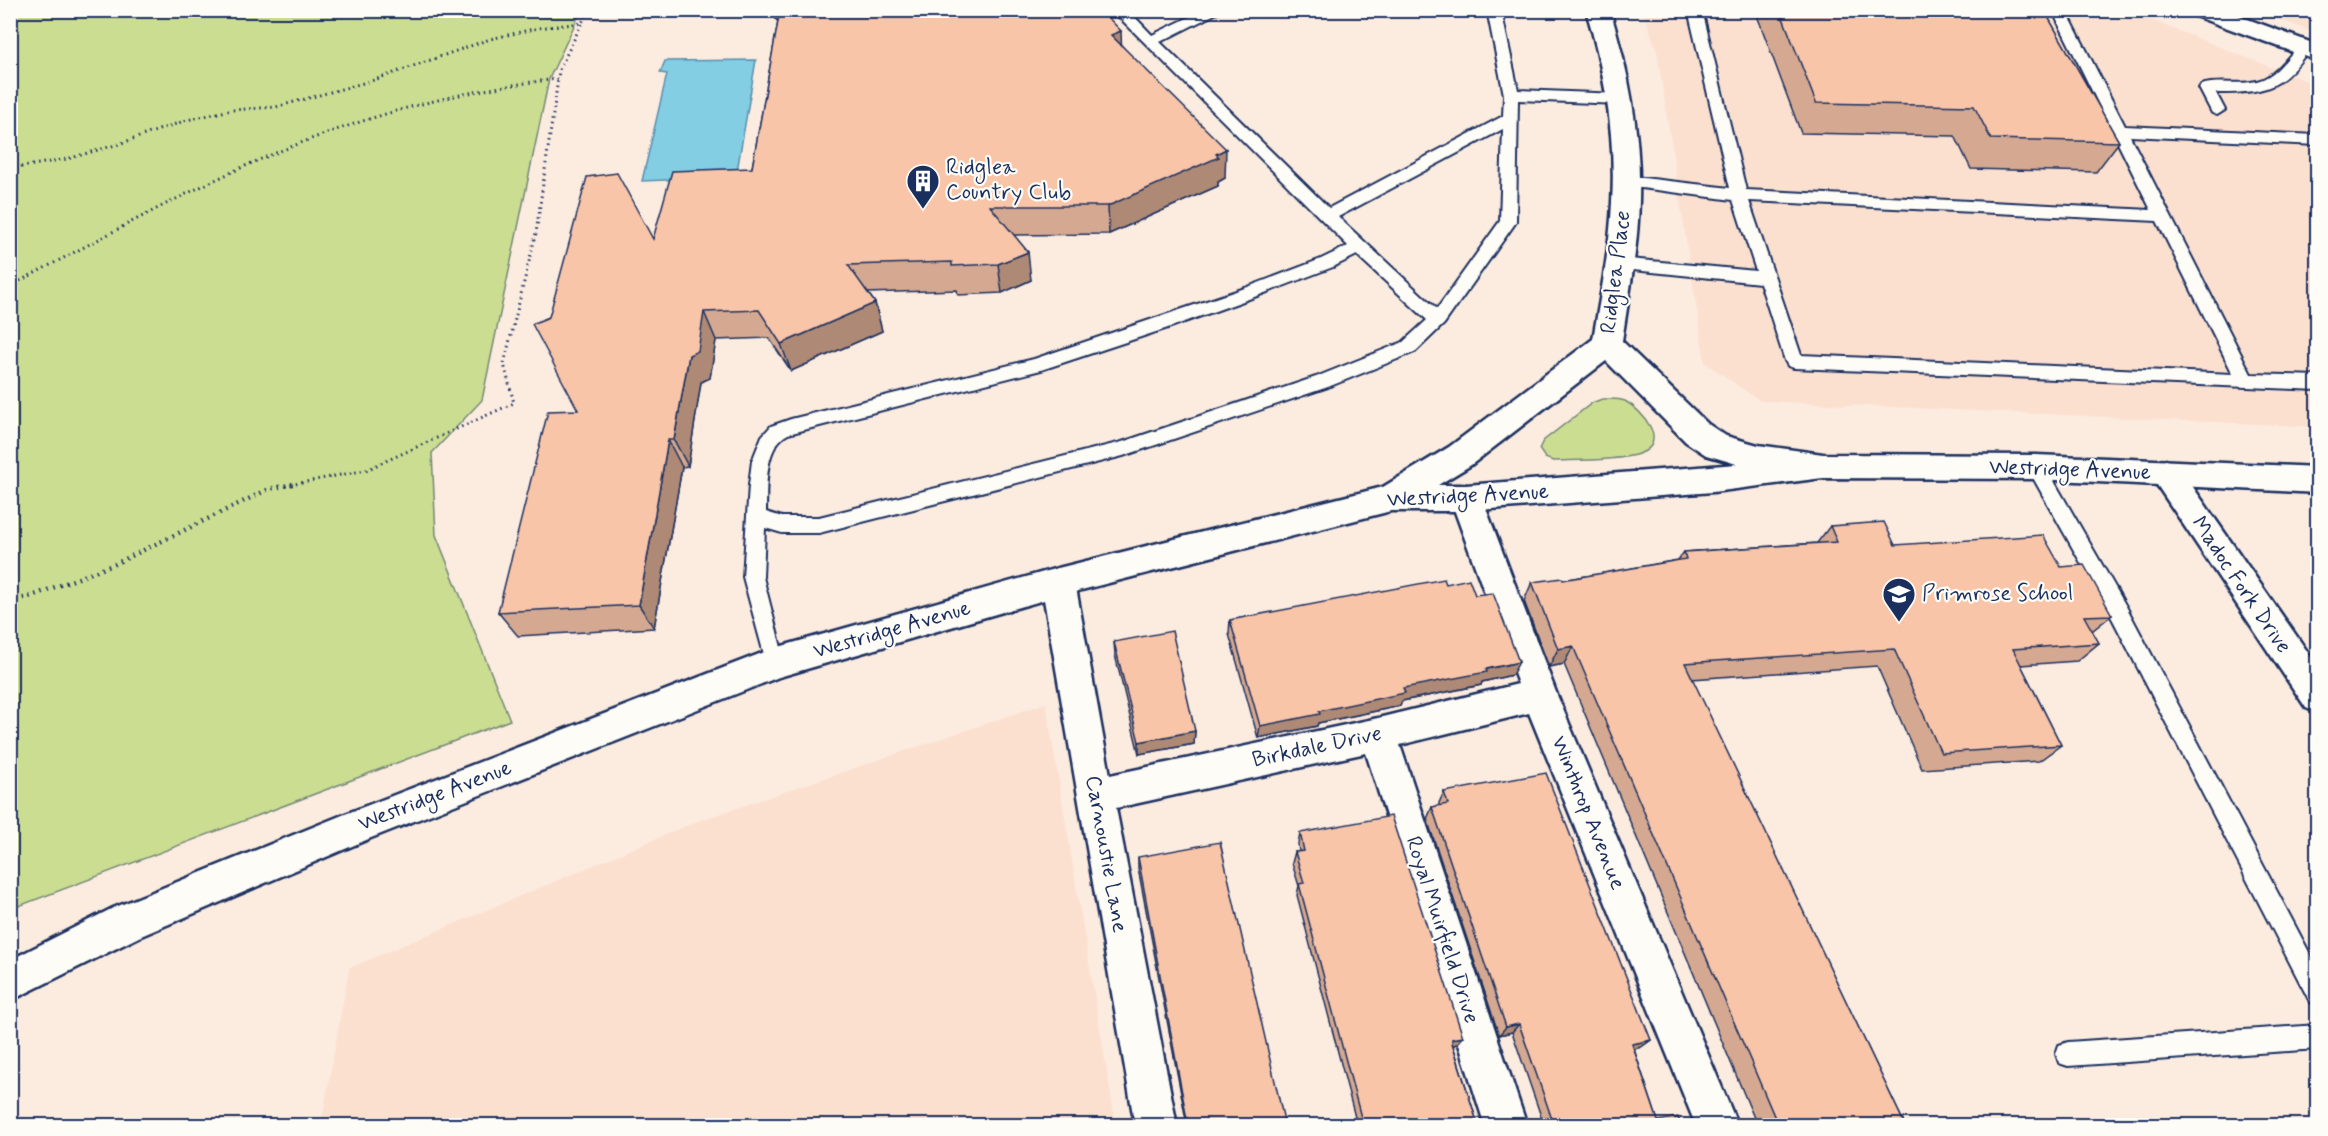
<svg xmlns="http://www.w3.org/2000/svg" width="2328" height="1136" font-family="Mynerve,sans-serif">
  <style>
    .built { fill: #fbe0d0 }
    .green { fill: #cbdd91; stroke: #738678; stroke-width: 1.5 }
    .water { fill: #83cee3; stroke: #598eae; stroke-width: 1.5 }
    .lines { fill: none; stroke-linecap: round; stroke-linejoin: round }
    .lane-casing { stroke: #1b2f5e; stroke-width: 4 }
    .street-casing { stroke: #1b2f5e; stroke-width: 5 }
    .secondary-casing { stroke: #1b2f5e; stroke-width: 5 }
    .path-far1 { stroke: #1b2f5e; stroke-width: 3; stroke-dasharray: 1.5 4; stroke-linecap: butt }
    .path { stroke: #1b2f5e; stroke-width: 4.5; stroke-dasharray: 1.5 5; stroke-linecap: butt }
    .lane { fill: #fdfcf7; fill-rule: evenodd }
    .street { fill: #fdfcf7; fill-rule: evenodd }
    .secondary { fill: #fdfcf7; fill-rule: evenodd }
    .wall { fill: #d5a991; stroke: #1b2f5e; stroke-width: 1.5 }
    .shaded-wall { fill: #ae8a76; stroke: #1b2f5e; stroke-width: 1.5 }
    .building { fill: #f8c5a9; stroke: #1b2f5e; stroke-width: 1.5 }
    .labels { text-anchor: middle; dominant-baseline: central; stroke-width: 4.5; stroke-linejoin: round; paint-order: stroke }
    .poi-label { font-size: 22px; fill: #1b2f5e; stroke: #fdfcf7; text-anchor: start }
    .street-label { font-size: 22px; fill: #1b2f5e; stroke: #fdfcf7 }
  </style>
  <rect width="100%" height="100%" fill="#fcece0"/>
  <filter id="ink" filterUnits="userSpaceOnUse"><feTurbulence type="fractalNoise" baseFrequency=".0167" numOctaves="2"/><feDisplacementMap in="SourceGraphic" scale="12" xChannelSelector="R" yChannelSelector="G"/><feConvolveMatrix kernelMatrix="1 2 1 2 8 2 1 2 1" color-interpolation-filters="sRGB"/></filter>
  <g filter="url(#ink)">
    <g class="built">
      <polygon points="2268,10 2317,11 2317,34 2265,14"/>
      <polygon points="1643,11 2128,11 2317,85 2317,427 1760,401 1705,363 1657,52"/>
      <polygon points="1046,703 1116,1125 321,1125 349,968 698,821"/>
    </g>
    <g class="green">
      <polygon points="11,10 581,11 549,79 482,400 432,453 436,535 510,720 11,909"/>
      <path d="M 1602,399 C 1609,399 1618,398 1625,401 C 1642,410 1669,442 1641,453 C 1622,461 1575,460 1553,461 L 1545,458 L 1539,449 L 1543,441 L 1592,403 Z"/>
    </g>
    <polygon class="water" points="756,60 736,177 642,181 667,74 660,73 665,61"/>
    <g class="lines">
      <g class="lane-casing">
        <g id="lane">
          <path d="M 1112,10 L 1128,10 L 1152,35 L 1204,10 L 1223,10 L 1160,42 L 1329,208 L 1503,116 L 1504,95 L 1487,10 L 1501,10 L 1518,90 L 1620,94 L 1627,99 L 1620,104 L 1518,100 L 1516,222 L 1444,324 L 1415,352 L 1328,387 L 1123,456 L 819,533 L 782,533 L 765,528 L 763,577 L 785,663 L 782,669 L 775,672 L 768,669 L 743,577 L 749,485 L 752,461 L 762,436 L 771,426 L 791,419 L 1034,359 L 1245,288 L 1321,259 L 1348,246 ZM 1503,129 L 1500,221 L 1437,309 L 1338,217 ZM 1357,255 L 1427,320 L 1403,342 L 1316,377 L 1122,442 L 819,517 L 782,517 L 766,512 C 767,489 763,447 788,434 L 1041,370 L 1165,329 L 1257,296 L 1333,267 Z"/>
          <path d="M 1688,10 L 1702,10 L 1746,190 L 2151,210 L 2055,16 L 2058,10 L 2072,10 L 2069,16 L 2125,126 L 2318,135 L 2318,145 L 2130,136 L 2251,374 L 2318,376 L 2318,390 L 1794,368 L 1788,366 L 1785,361 L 1760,283 L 1613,268 L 1611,264 L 1613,260 L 1619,258 L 1756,271 L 1733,200 L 1626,186 L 1620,185 L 1618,181 L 1620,177 L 1626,176 L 1730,188 ZM 1749,201 L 2157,221 L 2233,374 L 1801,355 Z"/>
          <path d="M 2302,45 L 2309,49 C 2282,90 2264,93 2216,93 L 2225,110 L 2217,115 L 2212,113 L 2199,88 L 2201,85 C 2221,79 2243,87 2263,79 C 2282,71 2293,47 2302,45 Z"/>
          <polygon points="2036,460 2043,462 2127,608 2318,969 2318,1006 2310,1002 2113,620 2027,467 2029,462"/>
          <polygon points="2318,1025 2318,1049 2068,1066 2059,1063 2056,1054 2059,1045 2068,1042"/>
        </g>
      </g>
      <g class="street-casing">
        <g id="street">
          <polygon points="2188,10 2223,10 2318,45 2318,61 2192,15"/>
          <polygon points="2166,460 2177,464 2318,667 2318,713 2306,708 2155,482 2150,473 2155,464"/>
          <polygon points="1466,485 1477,489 1482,498 1557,695 1738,1126 1696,1126 1529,713 1400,745 1527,1126 1485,1126 1366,753 1116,808 1177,1126 1135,1126 1041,582 1046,572 1058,568 1070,572 1075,582 1110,775 1378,718 1518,684 1450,498 1455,489"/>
        </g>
      </g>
      <g class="secondary-casing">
        <path id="secondary" d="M 1586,10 L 1610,10 C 1629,72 1641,135 1639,200 C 1638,247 1629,294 1622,341 L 1708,424 L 1726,436 L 1758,445 L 1823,454 L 2036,455 L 2318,467 L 2318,493 L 2036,479 L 1823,478 L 1713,492 L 1466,511 L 1391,511 L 1058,596 L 779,677 L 371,838 L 141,936 L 10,1001 L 10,960 L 113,908 L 345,814 L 775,648 L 1058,568 L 1383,487 L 1449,447 L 1593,339 C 1601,293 1610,248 1612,202 C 1616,137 1605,73 1586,10 ZM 1606,361 L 1686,442 L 1706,455 L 1737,464 L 1466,485 L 1438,485 L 1471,465 Z"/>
      </g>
      <g class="path-far1">
        <polyline points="10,169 67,159 119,144 187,120 231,110 276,107 374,80 490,39 538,28 582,23 588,10"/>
        <path d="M 10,286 C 84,248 156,207 232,172 C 334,125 446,91 558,79 L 559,70 L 582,23"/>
        <polyline points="285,486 366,470 514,403 504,364 536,233 558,79"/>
      </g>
      <polyline class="path" points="10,601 29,597 115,564 269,489 293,484"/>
      <use href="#lane" class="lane"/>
      <use href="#street" class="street"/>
      <use href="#secondary" class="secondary"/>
    </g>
    <g class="wall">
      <polygon points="769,10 1101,10 1122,46 1225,178 1218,182 1218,186 1109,234 1014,235 1031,280 1002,293 958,295 957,290 868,293 875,303 882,331 791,371 769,338 716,340 710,378 701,382 688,466 682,467 654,628 518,636 498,612 578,410 549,317 653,239 752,168 778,22"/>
      <polygon points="1755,10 2044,10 2119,142 2096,172 1971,169 1955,136 1801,133"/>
      <polygon points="1830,526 1895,545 2061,567 2112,615 2092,631 2099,643 2077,661 2021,665 2061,745 2039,761 1922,769 1877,666 1692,679 1905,1125 1757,1125 1564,664 1549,667 1524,601 1532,582 1563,580 1678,560 1684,552 1817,543"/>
      <polygon points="1446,584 1475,595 1512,675 1482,682 1481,685 1402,701 1400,706 1318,723 1317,726 1258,738 1229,634 1230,620"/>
      <polygon points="2318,584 2318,603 2313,594 2317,591 2314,586"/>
      <polygon points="1114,642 1195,731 1194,744 1139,754 1115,655"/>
      <polygon points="1444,792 1651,1040 1641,1047 1634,1049 1658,1121 1681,1125 1544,1125 1512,1032 1499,1035 1427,819 1432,807 1439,806 1439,803"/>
      <polygon points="1300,833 1463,1037 1457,1044 1453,1045 1478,1125 1357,1125 1297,895 1299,886 1292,863 1295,852 1299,852 1298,844"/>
      <polygon points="1138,857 1285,1125 1187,1125 1138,868"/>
    </g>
    <g class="shaded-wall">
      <polygon points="1121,31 1122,60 1111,35"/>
      <polygon points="1226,149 1225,178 1218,182 1218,186 1109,234 1108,206"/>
      <polygon points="1028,252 1031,280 1002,293 998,264"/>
      <polygon points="875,303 882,331 791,371 781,344"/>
      <polygon points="704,312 716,340 710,378 701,382 688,466 674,440 689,355"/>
      <polygon points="668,440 682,467 654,628 639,605"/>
      <polygon points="1573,646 1564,664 1549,667 1558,649"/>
      <polygon points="1519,662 1512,675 1482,682 1481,685 1402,701 1400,706 1318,723 1317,726 1258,738 1260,726 1403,688"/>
      <polygon points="1195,731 1194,744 1139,754 1139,742"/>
      <polygon points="1519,1024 1512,1032 1499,1035 1506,1027"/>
      <polygon points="1463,1037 1457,1044 1446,1047 1452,1039"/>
      <polygon points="1651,1040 1641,1047 1622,1052 1632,1044"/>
    </g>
    <g class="building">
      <polygon points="780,10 1101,10 1121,31 1111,35 1226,149 1216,154 1219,157 1108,206 990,206 1028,252 998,264 952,266 952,262 848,265 875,303 781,344 759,310 704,312 698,351 689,355 674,440 668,440 639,605 498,612 548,411 578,410 532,324 549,317 587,177 617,173 653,239 672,171 752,168"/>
      <polygon points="1780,10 2044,10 2119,142 1991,139 1974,106 1816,103"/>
      <polygon points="1884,522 1895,545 2043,535 2061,567 2084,565 2112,615 2084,616 2099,643 2013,649 2061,745 1941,753 1894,649 1685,663 1905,1125 1778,1125 1573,646 1558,649 1532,582 1562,578 1563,580 1686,559 1684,552 1837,542 1830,526"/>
      <polygon points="1444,579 1446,584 1469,579 1475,595 1493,593 1519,662 1486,669 1487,672 1403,688 1405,693 1319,711 1320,714 1260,726 1230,620"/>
      <polygon points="1172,631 1195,731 1139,742 1114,642"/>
      <polygon points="1546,773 1651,1040 1632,1044 1658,1121 1678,1117 1681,1125 1554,1125 1519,1024 1506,1027 1432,807 1448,804 1444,792"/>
      <polygon points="1391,816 1463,1037 1452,1039 1452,1043 1478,1125 1363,1125 1299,884 1304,883 1295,852 1304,851 1300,833"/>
      <polygon points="1220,842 1285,1125 1188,1125 1138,857"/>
    </g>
  </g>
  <defs>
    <g id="building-pin" transform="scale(1.725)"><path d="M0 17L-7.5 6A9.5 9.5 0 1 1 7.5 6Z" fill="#1b2f5e" stroke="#fdfcf7"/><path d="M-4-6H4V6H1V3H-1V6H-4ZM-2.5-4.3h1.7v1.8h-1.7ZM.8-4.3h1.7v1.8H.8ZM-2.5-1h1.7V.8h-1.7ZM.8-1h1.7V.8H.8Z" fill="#fff"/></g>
    <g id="school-pin" transform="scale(1.725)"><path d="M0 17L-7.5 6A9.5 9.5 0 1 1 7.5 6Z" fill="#1b2f5e" stroke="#fdfcf7"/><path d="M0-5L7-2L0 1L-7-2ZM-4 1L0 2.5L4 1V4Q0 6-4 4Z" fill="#fff"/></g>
  </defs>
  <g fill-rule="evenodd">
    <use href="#building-pin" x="923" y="181"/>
    <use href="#school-pin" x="1899" y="594"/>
  </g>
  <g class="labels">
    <g class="poi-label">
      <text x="946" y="168">Ridglea<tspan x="946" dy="25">Country Club</tspan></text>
      <text x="1922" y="594">Primrose School</text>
    </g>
    <g class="street-label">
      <text transform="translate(1616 272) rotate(-83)">Ridglea Place</text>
      <text transform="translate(2070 470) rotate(2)">Westridge Avenue</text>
      <text transform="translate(1468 496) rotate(-3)">Westridge Avenue</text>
      <text transform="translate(2241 585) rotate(56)">Madoc Fork Drive</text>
      <text transform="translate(892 630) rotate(-16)">Westridge Avenue</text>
      <text transform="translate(1317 747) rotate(-12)">Birkdale Drive</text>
      <text transform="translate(435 796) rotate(-21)">Westridge Avenue</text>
      <text transform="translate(1588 813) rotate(68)">Winthrop Avenue</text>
      <text transform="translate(1106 854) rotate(80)">Carnoustie Lane</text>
      <text transform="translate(1442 930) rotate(72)">Royal Muirfield Drive</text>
    </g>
  </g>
  <rect width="2328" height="1136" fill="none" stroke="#fdfcf7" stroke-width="36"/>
  <rect x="18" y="18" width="2292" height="1100" fill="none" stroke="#1b2f5e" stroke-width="2" filter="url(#ink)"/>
</svg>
